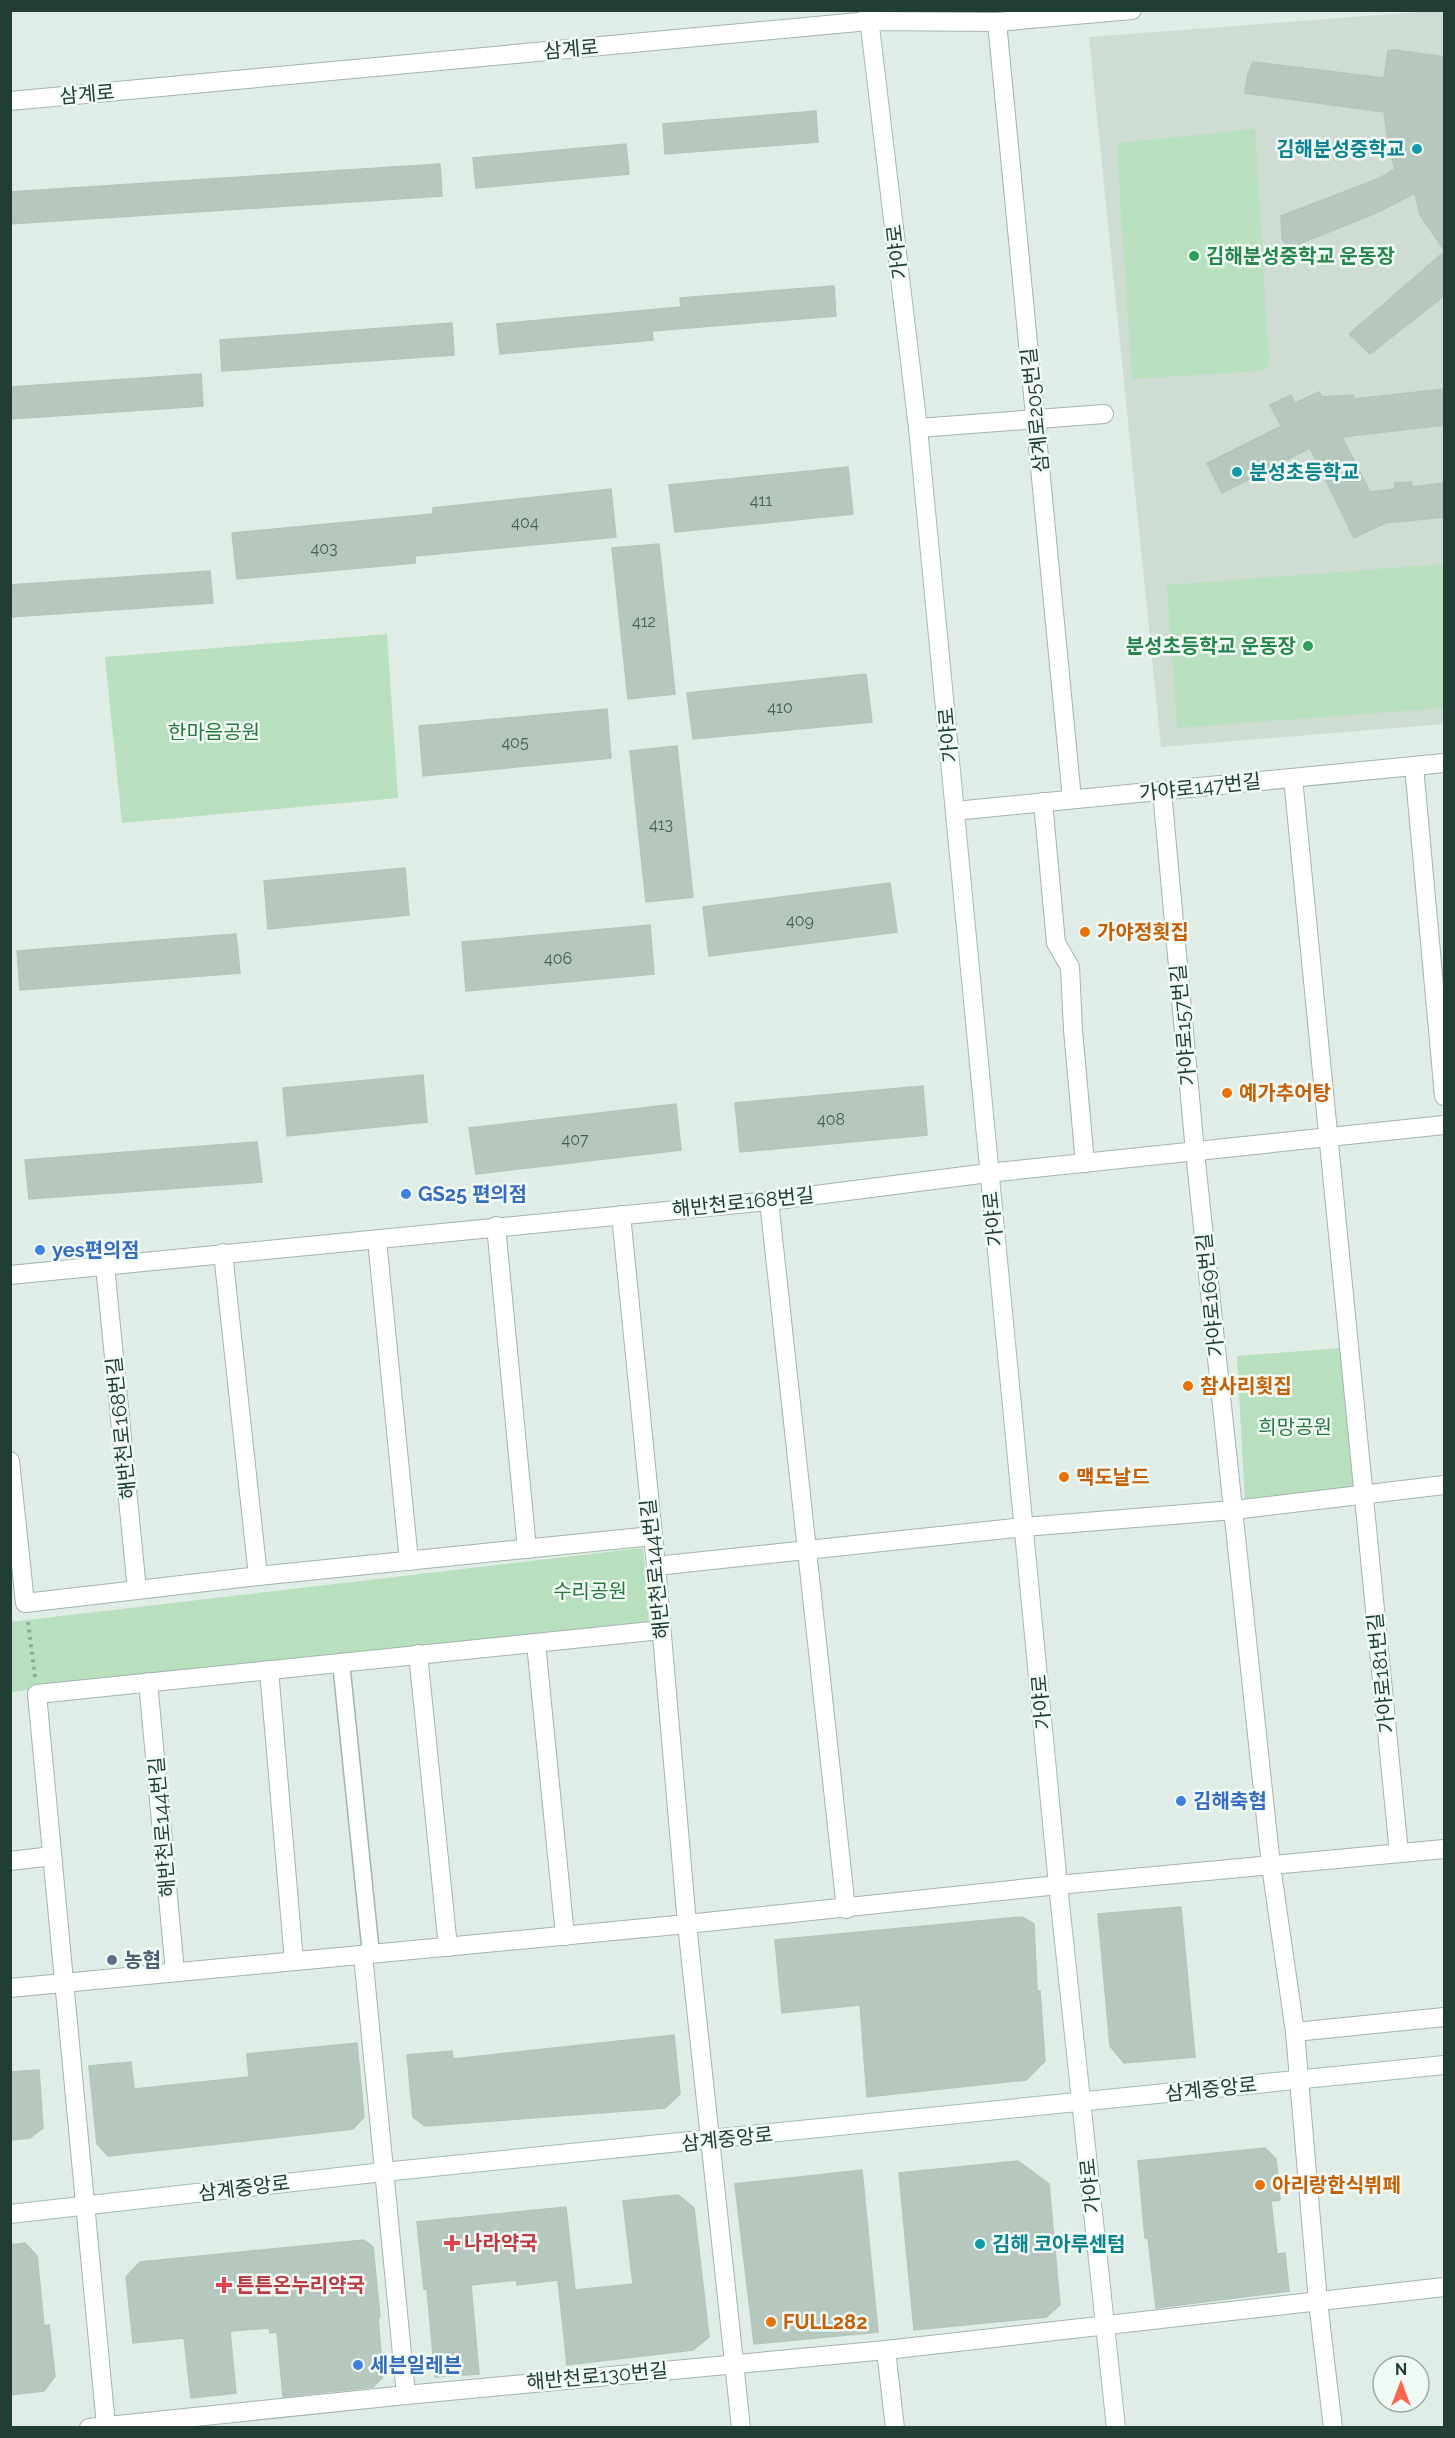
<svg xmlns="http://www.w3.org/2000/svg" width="1455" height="2438" viewBox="0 0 1455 2438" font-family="Raleway,'Noto Sans KR',sans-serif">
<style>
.built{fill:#cfdcd4}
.green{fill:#b8dfbe}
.building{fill:#b6c7be;stroke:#b2c6bc;stroke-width:1.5}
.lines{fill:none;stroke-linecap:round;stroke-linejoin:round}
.pedestrian-casing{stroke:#a3b4ad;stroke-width:19}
.minor-casing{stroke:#a3b4ad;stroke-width:20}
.tertiary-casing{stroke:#a3b4ad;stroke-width:20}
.secondary-casing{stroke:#a1bcaf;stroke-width:20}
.path{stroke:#7fb29c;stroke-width:4;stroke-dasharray:3 4.5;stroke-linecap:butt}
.pedestrian{stroke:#fff;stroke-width:16}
.minor{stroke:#fff;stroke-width:18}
.tertiary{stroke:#fff;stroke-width:18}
.secondary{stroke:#fff;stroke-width:18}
.culture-dot{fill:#0f9aa8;stroke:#f1f9f4;stroke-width:2}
.leisure-dot{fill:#2e9e5b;stroke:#f1f9f4;stroke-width:2}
.food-dot{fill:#e8710a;stroke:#f1f9f4;stroke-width:2}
.shop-dot{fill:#3f7fe0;stroke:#f1f9f4;stroke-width:2}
.service-dot{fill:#5c6f8a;stroke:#f1f9f4;stroke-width:2}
.health-dot{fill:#e0444e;stroke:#f1f9f4;stroke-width:2}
.labels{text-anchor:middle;stroke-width:5;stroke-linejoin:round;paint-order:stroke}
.number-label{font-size:16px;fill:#466056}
.street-label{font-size:20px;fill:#203e33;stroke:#f1f9f4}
.culture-label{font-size:20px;font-weight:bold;fill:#0d838f;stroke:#f1f9f4;text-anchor:start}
.leisure-label{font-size:20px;font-weight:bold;fill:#27864d;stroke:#f1f9f4;text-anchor:start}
.park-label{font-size:20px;fill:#27783d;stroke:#f1f9f4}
.food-label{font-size:20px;font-weight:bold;fill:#c56008;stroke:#f1f9f4;text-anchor:start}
.shop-label{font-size:20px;font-weight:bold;fill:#366cbe;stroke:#f1f9f4;text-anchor:start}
.service-label{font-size:20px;font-weight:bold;fill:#4e5e75;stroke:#f1f9f4;text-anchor:start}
.health-label{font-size:20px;font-weight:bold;fill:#be3a42;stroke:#f1f9f4;text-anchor:start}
</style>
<rect width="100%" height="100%" fill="#e0ece6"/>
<!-- built -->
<polygon class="built" points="1432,11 1444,11 1444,724 1161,747 1089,37"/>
<!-- green -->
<g class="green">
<polygon points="1255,129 1269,363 1267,368 1260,371 1132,379 1117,150 1119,143"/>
<polygon points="1444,564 1444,708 1177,728 1167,585"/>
<polygon points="387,634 398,798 122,823 105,657"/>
<polygon points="1342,1348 1356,1490 1245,1503 1237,1356"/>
<polygon points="643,1548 649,1622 11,1692 10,1622"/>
</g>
<!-- building -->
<g class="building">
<polygon points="1395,50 1444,57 1444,250 1420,215 1415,193 1376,213 1289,248 1282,239 1281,216 1380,178 1395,169 1388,144 1384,112 1245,93 1248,74 1253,62 1384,78 1388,51"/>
<polygon points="816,111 818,142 665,154 663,124"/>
<polygon points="626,144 629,174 476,188 473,158"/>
<polygon points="440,164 442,196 10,224 10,192"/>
<polygon points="1444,252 1444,296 1370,354 1349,334"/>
<polygon points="834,286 836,316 652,331 653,340 500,354 497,324 681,307 680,298"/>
<polygon points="452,323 454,355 222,371 220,340"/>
<polygon points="201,374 203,406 10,419 10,387"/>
<polygon points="1444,389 1444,425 1342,437 1370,492 1395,489 1395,483 1412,482 1412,487 1444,483 1444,517 1385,523 1354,538 1310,448 1222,493 1207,463 1281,426 1270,405 1291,395 1295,403 1319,392 1322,397 1353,395 1354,399"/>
<polygon points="848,467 853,514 675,532 669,485"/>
<polygon points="611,489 616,537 415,556 415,563 237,579 232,533 433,514 433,508"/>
<polygon points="659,544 675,694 628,699 612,548"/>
<polygon points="210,571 213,603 10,617 10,585"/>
<polygon points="866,674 872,722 693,739 687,693"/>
<polygon points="607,709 611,758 423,776 419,726"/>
<polygon points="677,746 693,897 646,902 630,751"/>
<polygon points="405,868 409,915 268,929 264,881"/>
<polygon points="890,883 897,932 709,956 703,907"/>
<polygon points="650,925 654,974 466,991 462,942"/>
<polygon points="236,934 240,973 20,990 17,951"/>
<polygon points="423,1075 427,1122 287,1136 283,1088"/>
<polygon points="923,1086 927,1135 740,1152 735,1103"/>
<polygon points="676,1104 681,1150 476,1174 469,1128"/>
<polygon points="257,1142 262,1182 29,1199 25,1160"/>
<polygon points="1181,1907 1195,2057 1124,2063 1110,2046 1098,1914"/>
<polygon points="1022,1917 1034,1924 1037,1991 1040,1991 1045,2061 1026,2080 867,2097 860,2005 782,2013 775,1940"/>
<polygon points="674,2035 680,2094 665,2108 425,2126 413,2117 407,2055 452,2051 453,2059"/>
<polygon points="357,2043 364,2117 353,2129 108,2156 97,2144 89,2066 131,2062 134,2089 249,2077 247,2054"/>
<polygon points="39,2070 43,2128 30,2138 10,2140 10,2072"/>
<polygon points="1265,2148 1276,2159 1280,2200 1271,2201 1277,2254 1285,2253 1289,2291 1156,2308 1148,2238 1145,2238 1138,2161"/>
<polygon points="1018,2161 1049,2184 1060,2305 1046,2317 914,2330 899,2173"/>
<polygon points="862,2170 878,2332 754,2344 735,2184"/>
<polygon points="678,2195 694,2208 709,2337 693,2350 567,2365 558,2280 517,2285 517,2280 471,2285 479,2374 435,2377 427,2289 424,2289 417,2222 566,2207 575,2290 633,2284 623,2201"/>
<polygon points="364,2240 373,2247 380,2317 378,2318 383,2377 373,2387 283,2397 277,2332 270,2333 269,2328 230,2331 236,2393 191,2398 184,2338 133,2343 126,2277 140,2262"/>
<polygon points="25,2243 37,2256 44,2326 49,2325 55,2376 44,2391 10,2395 10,2245"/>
</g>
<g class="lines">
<!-- pedestrian casing -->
<g class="pedestrian-casing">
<polyline id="pedestrian" points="341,1662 371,1954"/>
</g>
<!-- minor casing -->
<g class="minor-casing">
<g id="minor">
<polyline points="997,22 1072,799"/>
<polyline points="918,428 1104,414"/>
<polyline points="1414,766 1444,1096"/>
<polyline points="1293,778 1399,1853"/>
<polyline points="1162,791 1195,1152 1271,1866 1295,2032 1318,2302 1333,2428"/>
<polyline points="1043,802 1056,943 1070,967 1073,1030 1085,1163"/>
<polyline points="955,811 1444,763"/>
<polyline points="769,1201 846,1909"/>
<polyline points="621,1215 656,1566 687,1924 741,2428"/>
<polyline points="496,1226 527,1549"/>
<polyline points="377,1240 409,1561"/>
<polyline points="223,1253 258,1576"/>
<polyline points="105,1266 137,1590"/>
<polyline points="10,1275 769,1201 988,1173 1444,1125"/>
<polyline points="10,1461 25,1603 258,1576 652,1536"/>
<polyline points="656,1566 1024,1527 1234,1510 1444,1485"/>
<polyline points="536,1643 565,1936"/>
<polyline points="418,1654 448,1947"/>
<polyline points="269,1670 294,1961"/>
<polyline points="148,1682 175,1972"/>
<polyline points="10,1861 52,1856"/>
<polyline points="363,1955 406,2395"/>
<polyline points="10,1988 687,1924 1058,1885 1444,1849"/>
<polyline points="1295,2032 1444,2017"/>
<polyline points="886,2350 895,2428"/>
<polyline points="106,2426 37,1694 661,1630"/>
<polyline points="89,2428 406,2395 886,2350 1444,2287"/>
</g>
</g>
<!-- tertiary casing -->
<g class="tertiary-casing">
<polyline id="tertiary" points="10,101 869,21 997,22 1132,10"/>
</g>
<!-- secondary casing -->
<g class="secondary-casing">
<g id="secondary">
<polyline points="868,10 918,428 1058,1885 1116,2428"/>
<polyline points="10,2214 383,2172 1444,2065"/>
</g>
</g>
<!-- path -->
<polyline class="path" points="28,1622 35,1677"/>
<!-- pedestrian -->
<use href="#pedestrian" class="pedestrian"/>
<!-- minor -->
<use href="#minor" class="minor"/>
<!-- tertiary -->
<use href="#tertiary" class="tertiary"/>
<!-- secondary -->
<use href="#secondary" class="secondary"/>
</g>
<!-- markers -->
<g class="culture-dot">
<circle cx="1417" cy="149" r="6"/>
<circle cx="1237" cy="472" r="6"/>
<circle cx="980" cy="2244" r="6"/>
</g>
<g class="leisure-dot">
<circle cx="1194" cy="256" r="6"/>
<circle cx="1308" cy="646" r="6"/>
</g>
<g class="food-dot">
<circle cx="1085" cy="932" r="6"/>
<circle cx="1227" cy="1093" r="6"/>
<circle cx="1188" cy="1386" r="6"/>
<circle cx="1064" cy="1477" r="6"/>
<circle cx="1260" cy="2185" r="6"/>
<circle cx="771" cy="2322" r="6"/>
</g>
<g class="shop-dot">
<circle cx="406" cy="1194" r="6"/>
<circle cx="40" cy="1250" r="6"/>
<circle cx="1181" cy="1801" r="6"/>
<circle cx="358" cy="2365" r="6"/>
</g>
<circle class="service-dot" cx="112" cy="1960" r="6"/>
<g class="health-dot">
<path d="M449 2234h6v6h6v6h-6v6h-6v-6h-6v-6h6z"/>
<path d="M221 2276h6v6h6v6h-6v6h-6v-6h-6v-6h6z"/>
</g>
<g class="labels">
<!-- number labels -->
<g class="number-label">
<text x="761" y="506">411</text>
<text x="525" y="528">404</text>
<text x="324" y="554">403</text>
<text x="644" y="627">412</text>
<text x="780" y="713">410</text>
<text x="515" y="748">405</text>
<text x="661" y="830">413</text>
<text x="800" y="926">409</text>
<text x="558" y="964">406</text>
<text x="831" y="1125">408</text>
<text x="575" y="1145">407</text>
</g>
<!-- street labels -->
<g class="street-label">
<text transform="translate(571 49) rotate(-5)" y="7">삼계로</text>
<text transform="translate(87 94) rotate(-5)" y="7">삼계로</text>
<text transform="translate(897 252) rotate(-97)" y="7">가야로</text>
<text transform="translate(1035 410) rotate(-96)" y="7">삼계로205번길</text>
<text transform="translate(948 735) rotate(-95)" y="7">가야로</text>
<text transform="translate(1200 787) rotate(-6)" y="7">가야로147번길</text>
<text transform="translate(1183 1025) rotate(-95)" y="7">가야로157번길</text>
<text transform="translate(743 1202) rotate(-6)" y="7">해반천로168번길</text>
<text transform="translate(993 1219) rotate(-96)" y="7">가야로</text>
<text transform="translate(1210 1295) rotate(-96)" y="7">가야로169번길</text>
<text transform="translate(121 1428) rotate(-96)" y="7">해반천로168번길</text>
<text transform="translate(655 1569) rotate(-96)" y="7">해반천로144번길</text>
<text transform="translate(1381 1673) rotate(-96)" y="7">가야로181번길</text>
<text transform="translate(1041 1702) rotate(-95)" y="7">가야로</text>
<text transform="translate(162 1827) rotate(-95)" y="7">해반천로144번길</text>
<text transform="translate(1211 2089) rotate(-6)" y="7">삼계중앙로</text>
<text transform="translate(727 2139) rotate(-6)" y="7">삼계중앙로</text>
<text transform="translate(1090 2186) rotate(-96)" y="7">가야로</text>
<text transform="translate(244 2188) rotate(-7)" y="7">삼계중앙로</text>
<text transform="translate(597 2376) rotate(-5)" y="7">해반천로130번길</text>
</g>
<!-- culture labels -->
<g class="culture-label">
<text x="1405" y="156" text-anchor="end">김해분성중학교</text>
<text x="1249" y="479">분성초등학교</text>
<text x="992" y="2251">김해 코아루센텀</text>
</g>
<!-- leisure labels -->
<g class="leisure-label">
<text x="1206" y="263">김해분성중학교 운동장</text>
<text x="1296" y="653" text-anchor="end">분성초등학교 운동장</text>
</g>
<!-- park labels -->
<g class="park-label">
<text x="214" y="739">한마음공원</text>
<text x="1295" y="1434">희망공원</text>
<text x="590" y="1598">수리공원</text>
</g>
<!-- food labels -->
<g class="food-label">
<text x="1097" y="939">가야정횟집</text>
<text x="1239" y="1100">예가추어탕</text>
<text x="1200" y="1393">참사리횟집</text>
<text x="1076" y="1484">맥도날드</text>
<text x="1272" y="2192">아리랑한식뷔페</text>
<text x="783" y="2329">FULL282</text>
</g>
<!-- shop labels -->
<g class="shop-label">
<text x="418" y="1201">GS25 편의점</text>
<text x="52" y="1257">yes편의점</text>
<text x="1193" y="1808">김해축협</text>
<text x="370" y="2372">세븐일레븐</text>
</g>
<!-- service labels -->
<g class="service-label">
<text x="124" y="1967">농협</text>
</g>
<!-- health labels -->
<g class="health-label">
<text x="464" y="2250">나라약국</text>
<text x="236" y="2292">튼튼온누리약국</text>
</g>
</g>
<!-- border -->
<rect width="1455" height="2438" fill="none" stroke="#203e33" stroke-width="24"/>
<!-- north arrow -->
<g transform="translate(1401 2384)"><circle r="28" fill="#f1f9f4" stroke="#9daea7" stroke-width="1.5"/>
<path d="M0-4.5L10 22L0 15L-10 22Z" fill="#fb664f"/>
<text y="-9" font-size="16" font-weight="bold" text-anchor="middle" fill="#203e33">N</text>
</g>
</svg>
